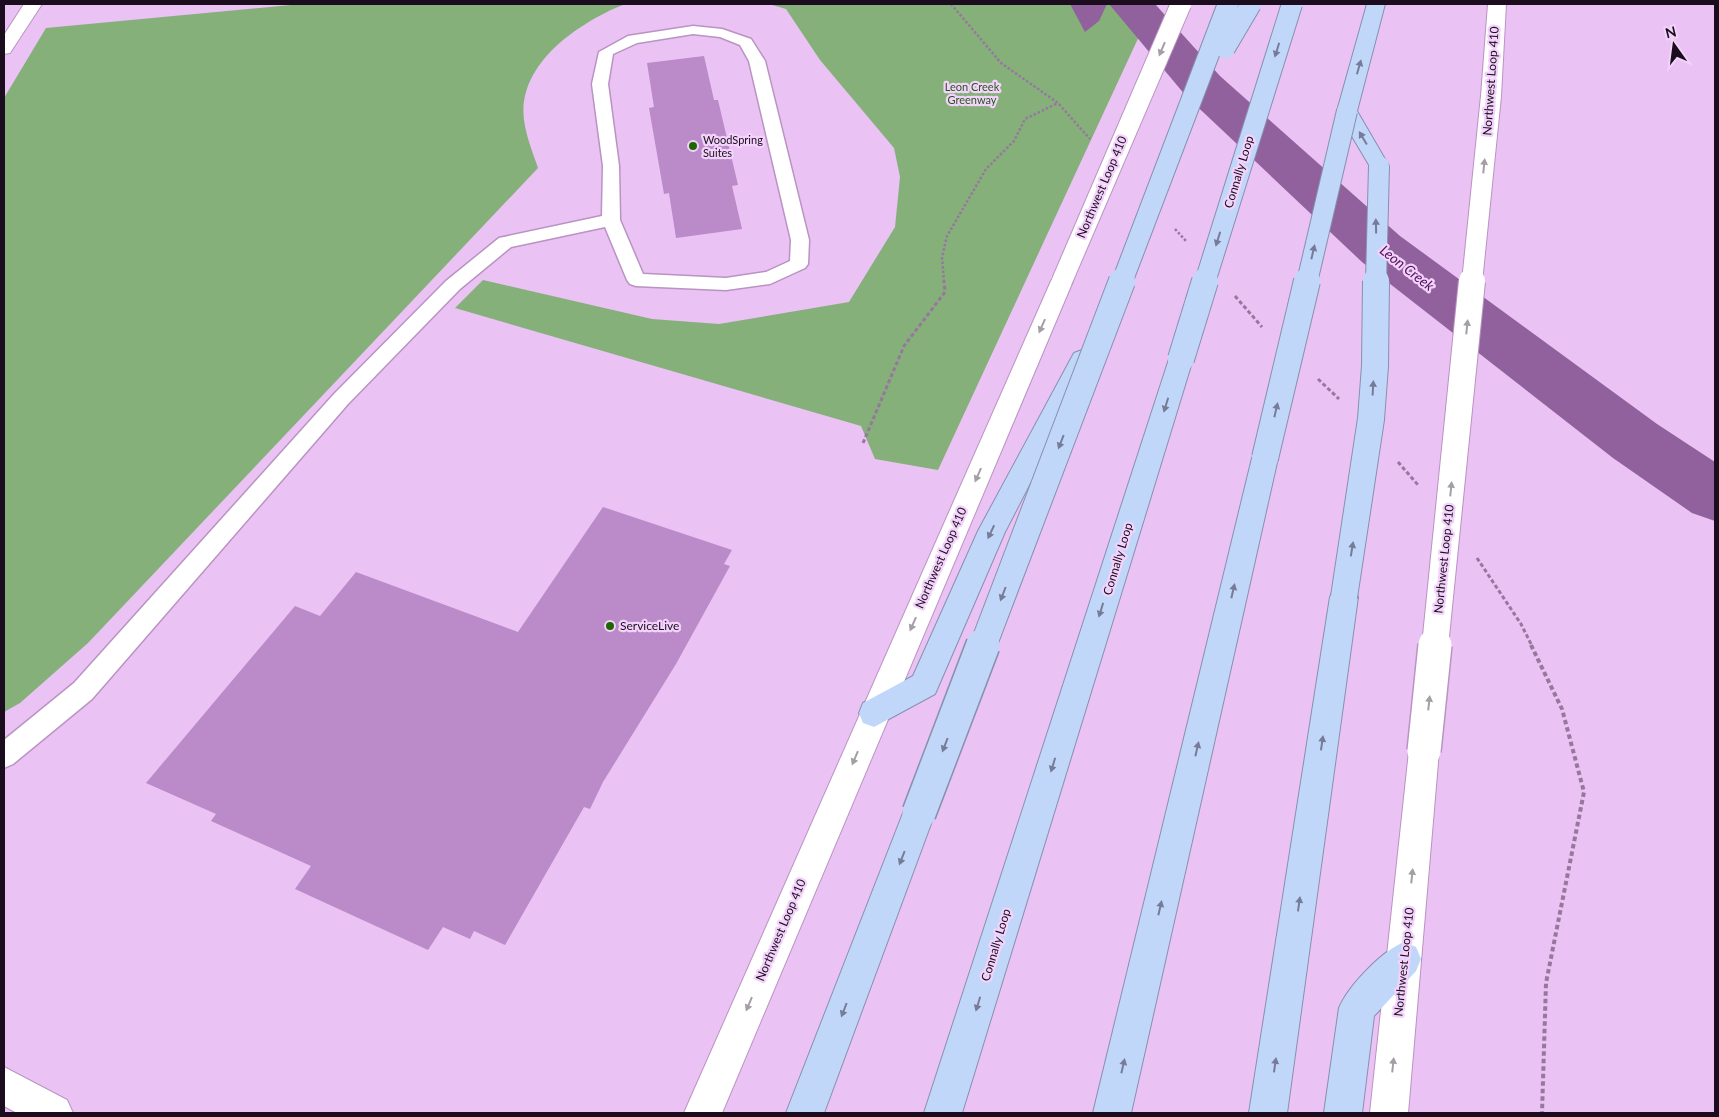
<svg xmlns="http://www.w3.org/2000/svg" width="1719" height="1117" viewBox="0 0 1719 1117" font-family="Lato,sans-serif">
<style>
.green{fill:#85b07a}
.water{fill:#91619d}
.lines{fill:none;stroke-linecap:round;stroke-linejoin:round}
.river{fill:#91619d;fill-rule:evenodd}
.building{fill:#bb8ac8}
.service-casing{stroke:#b993c2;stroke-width:3}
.minor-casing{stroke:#b993c2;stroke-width:2}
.secondary-casing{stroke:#b993c2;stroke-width:2}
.motorway-casing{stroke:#8790ad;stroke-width:2}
.path-far2{stroke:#96789d;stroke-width:2.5;stroke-dasharray:2.5 2;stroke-linecap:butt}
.path-far1{stroke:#96789d;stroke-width:3;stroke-dasharray:4 2.5;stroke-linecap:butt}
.path{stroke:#96789d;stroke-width:4;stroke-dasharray:4.5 3;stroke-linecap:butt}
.service{fill:#fff;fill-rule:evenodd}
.minor{fill:#fff;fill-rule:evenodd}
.secondary{fill:#fff;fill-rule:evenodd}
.motorway{fill:#c1d7fa;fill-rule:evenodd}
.secondary-bridge-far2-casing{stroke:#b993c2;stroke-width:22;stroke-linecap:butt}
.secondary-bridge-far1-casing{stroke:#b993c2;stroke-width:28;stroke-linecap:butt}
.secondary-bridge-casing{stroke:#b993c2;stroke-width:36;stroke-linecap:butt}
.motorway-bridge-far2-casing{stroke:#8790ad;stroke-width:22;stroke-linecap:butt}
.motorway-bridge-far1-casing{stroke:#8790ad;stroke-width:28;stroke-linecap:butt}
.motorway-bridge-casing{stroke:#8790ad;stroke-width:36;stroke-linecap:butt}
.secondary-bridge-far2{stroke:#fff;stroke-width:20}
.secondary-bridge-far1{stroke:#fff;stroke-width:26}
.secondary-bridge{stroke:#fff;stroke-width:33}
.motorway-bridge-far2{stroke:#c1d7fa;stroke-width:20}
.motorway-bridge-far1{stroke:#c1d7fa;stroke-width:26}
.motorway-bridge{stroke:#c1d7fa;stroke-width:33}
.oneway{fill:#a49ea5}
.oneway2{fill:#767c97}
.poi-dot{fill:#1e6700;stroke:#f3d3fb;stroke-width:2}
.labels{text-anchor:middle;stroke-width:4.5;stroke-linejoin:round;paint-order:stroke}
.far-park-label{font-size:11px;fill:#255618;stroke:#f3d3fb}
.far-poi-label{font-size:11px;fill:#1b0d1e;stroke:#f3d3fb;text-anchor:start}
.street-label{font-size:12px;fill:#1b0d1e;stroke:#f3d3fb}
.poi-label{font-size:12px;fill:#1b0d1e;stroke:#f3d3fb;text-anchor:start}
.water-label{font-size:14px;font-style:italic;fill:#50115d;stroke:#f3d3fb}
</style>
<rect width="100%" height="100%" fill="#eac2f4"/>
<!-- green -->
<g class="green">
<path d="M301,4H625C580,22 517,63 524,120C526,136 533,153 538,168L88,643L20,703L4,712V98L46,28Z"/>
<polygon points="769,4 1154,4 938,470 875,459 861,426 455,308 483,280 652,319 719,324 849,302 895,227 900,177 894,148 820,60 786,9"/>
</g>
<!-- water -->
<polygon class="water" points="1070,4 1107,4 1099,21 1085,32"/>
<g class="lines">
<!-- river -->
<polygon class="river" points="1109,4 1155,4 1220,76 1400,236 1657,424 1715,462 1715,521 1692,513 1613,458 1362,262 1186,96"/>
</g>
<!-- building -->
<g class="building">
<polygon points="704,56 714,100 718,100 738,185 732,186 742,229 676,238 669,193 664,194 649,108 654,107 647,63"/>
<polygon points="603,507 732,550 724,564 730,566 676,664 603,782 590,809 584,807 505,945 474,931 470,939 443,927 428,950 295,889 311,866 211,821 216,814 146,783 295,606 320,616 356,572 518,632"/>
</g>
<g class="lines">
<!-- service casing -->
<g class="service-casing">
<path id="service" d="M693,26L722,29L751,39L765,61L809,240L808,264L805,268L770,284L726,290L636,286L630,284L627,280L605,227L511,247L460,289L348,404L92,699L13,764L4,768V740L74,683L334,394L446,281L499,238L602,216L603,166L592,84L599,52L628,36ZM693,34L720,37L740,45L749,61L791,240L790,261L766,272L726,278L643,274L620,220L619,166L608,84L613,54L637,43Z"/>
</g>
<!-- minor casing -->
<g class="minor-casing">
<g id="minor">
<polygon points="24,4 42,4 10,53 4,54 4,35"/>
<polygon points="4,1067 67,1100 73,1113 17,1113 4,1106"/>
</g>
</g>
<!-- secondary casing -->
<g class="secondary-casing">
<g id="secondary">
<polygon points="1488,4 1506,4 1501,96 1498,100 1484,100 1481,96"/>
<polygon points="1062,273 1070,276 1073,281 722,1113 684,1113 1051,281 1054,276"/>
<polygon points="1424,737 1435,741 1439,751 1408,1113 1370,1113 1409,751 1413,741"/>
</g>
</g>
<!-- motorway casing -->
<g class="motorway-casing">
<g id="motorway">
<polygon points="1367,4 1385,4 1357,111 1389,166 1386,170 1379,172 1372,170 1337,111"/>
<polygon points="1082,350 1090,353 1094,359 1005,532 935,694 874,727 863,723 859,713 863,703 913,676 978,531 1074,353"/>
<polygon points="1181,350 1189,353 1193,359 962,1113 924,1113 1169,359 1173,353"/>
<polygon points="1265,448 1274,451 1278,458 1131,1113 1093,1113 1252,458 1256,451"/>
<polygon points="1344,585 1354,589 1358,597 1287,1113 1249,1113 1330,597 1334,589"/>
<polygon points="919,797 930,802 935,813 824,1113 786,1113 903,813 908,802"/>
<path d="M1404,942L1416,947L1421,959L1416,971L1374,1016L1362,1113H1324L1339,1008C1348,986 1382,951 1404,942Z"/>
</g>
</g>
<!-- path-far2 -->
<g class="path-far2">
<polyline points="951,4 1001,63 1058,103 1090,139"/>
<polyline points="1175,229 1186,241"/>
<polyline points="944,282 942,257 947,236 986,169 1014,141 1025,119 1058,103"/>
</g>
<!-- path-far1 -->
<g class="path-far1">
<polyline points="1235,296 1262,327"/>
<polyline points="1318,379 1339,399"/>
<polyline points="863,443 904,346 945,292 944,281"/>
<polyline points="1398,462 1418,485"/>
<polyline points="1477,558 1521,624 1532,646"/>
</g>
<!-- path -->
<polyline class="path" points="1531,645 1562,709 1584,792 1546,983 1542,1113"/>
<!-- service -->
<use href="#service" class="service"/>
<!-- minor -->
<use href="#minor" class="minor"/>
<!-- secondary -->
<use href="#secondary" class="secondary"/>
<!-- motorway -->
<use href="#motorway" class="motorway"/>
<!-- secondary-bridge-far2 casing -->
<g class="secondary-bridge-far2-casing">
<g id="secondary-bridge-far2">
<polyline points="1062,281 1181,4"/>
<polyline points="1472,282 1491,96"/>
</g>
</g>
<!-- secondary-bridge-far1 casing -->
<g class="secondary-bridge-far1-casing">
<polyline id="secondary-bridge-far1" points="1435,646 1472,281"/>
</g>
<!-- secondary-bridge casing -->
<g class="secondary-bridge-casing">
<polyline id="secondary-bridge" points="1424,751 1435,645"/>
</g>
<!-- motorway-bridge-far2 casing -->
<g class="motorway-bridge-far2-casing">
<g id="motorway-bridge-far2">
<polyline points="1225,48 1251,4"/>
<polyline points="1122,282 1228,4"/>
<polyline points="1205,282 1292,4"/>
<polyline points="1307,282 1347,111"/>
<polyline points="1376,282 1379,166"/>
</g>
</g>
<!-- motorway-bridge-far1 casing -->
<g class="motorway-bridge-far1-casing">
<g id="motorway-bridge-far1">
<polyline points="1181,359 1205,281"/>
<polyline points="1265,458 1307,281"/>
<polyline points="1344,597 1371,419 1375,366 1376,281"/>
<polyline points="983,646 1122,281"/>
</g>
</g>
<!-- motorway-bridge casing -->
<g class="motorway-bridge-casing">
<polyline id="motorway-bridge" points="919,813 983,645"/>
</g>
<!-- secondary-bridge-far2 -->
<use href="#secondary-bridge-far2" class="secondary-bridge-far2"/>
<!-- secondary-bridge-far1 -->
<use href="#secondary-bridge-far1" class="secondary-bridge-far1"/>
<!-- secondary-bridge -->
<use href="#secondary-bridge" class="secondary-bridge"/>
<!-- motorway-bridge-far2 -->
<use href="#motorway-bridge-far2" class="motorway-bridge-far2"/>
<!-- motorway-bridge-far1 -->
<use href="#motorway-bridge-far1" class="motorway-bridge-far1"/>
<!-- motorway-bridge -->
<use href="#motorway-bridge" class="motorway-bridge"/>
</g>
<!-- one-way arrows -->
<defs><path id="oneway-solid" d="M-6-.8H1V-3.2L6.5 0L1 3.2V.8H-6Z" transform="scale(1.25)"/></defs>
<g class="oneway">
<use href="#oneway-solid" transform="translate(1162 49) rotate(113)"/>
<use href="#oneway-solid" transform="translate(1484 166) rotate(-84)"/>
<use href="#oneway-solid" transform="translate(1042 326) rotate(114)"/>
<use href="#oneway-solid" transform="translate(1467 327) rotate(-84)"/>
<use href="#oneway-solid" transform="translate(978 475) rotate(114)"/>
<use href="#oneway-solid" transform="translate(1451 489) rotate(-84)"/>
<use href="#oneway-solid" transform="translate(913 624) rotate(114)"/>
<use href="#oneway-solid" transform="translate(1429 703) rotate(-84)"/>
<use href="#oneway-solid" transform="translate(855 758) rotate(113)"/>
<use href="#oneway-solid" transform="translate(1412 876) rotate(-84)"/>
<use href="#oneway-solid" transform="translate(749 1004) rotate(113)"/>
<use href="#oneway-solid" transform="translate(1393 1065) rotate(-84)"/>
</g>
<g class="oneway2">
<use href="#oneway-solid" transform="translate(1277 50) rotate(107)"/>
<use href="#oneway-solid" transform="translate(1359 67) rotate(-74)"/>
<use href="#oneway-solid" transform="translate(1363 138) rotate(-121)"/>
<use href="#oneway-solid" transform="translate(1376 226) rotate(-91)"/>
<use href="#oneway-solid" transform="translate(1218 239) rotate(107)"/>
<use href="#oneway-solid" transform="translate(1313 252) rotate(-77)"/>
<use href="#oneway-solid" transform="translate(1373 388) rotate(-87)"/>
<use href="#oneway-solid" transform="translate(1166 405) rotate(107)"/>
<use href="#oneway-solid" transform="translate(1276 410) rotate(-77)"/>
<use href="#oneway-solid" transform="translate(1061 442) rotate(111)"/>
<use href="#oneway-solid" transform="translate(991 532) rotate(115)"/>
<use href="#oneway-solid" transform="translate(1352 549) rotate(-81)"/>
<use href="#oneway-solid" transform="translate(1233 591) rotate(-77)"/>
<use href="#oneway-solid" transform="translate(1003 594) rotate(111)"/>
<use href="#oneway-solid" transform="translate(1101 610) rotate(107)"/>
<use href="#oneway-solid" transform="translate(1322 743) rotate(-82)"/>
<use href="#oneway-solid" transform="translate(945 745) rotate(111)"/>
<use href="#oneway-solid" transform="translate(1197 749) rotate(-77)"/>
<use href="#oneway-solid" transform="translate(1053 765) rotate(107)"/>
<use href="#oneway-solid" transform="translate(902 858) rotate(111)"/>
<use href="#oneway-solid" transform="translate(1299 904) rotate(-82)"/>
<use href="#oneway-solid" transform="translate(1160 908) rotate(-77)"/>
<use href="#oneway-solid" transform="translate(978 1004) rotate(107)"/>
<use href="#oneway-solid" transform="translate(844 1010) rotate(111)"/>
<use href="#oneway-solid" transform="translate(1275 1065) rotate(-82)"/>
<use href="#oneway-solid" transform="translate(1123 1066) rotate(-77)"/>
</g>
<!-- markers -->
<g class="poi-dot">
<circle cx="693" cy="146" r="5"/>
<circle cx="610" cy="626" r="5"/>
</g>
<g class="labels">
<!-- far-park labels -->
<g class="far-park-label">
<text x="972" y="91">Leon Creek<tspan x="972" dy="13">Greenway</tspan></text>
</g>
<!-- far-poi labels -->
<g class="far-poi-label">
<text x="703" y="144">WoodSpring<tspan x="703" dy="13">Suites</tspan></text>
</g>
<!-- street labels -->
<g class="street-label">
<text transform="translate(1491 81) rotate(-86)" y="4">Northwest Loop 410</text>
<text transform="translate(1239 172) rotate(-73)" y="4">Connally Loop</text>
<text transform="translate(1102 187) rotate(-67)" y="4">Northwest Loop 410</text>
<text transform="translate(941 558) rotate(-66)" y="4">Northwest Loop 410</text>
<text transform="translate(1118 559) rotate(-73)" y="4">Connally Loop</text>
<text transform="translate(1444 559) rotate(-84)" y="4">Northwest Loop 410</text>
<text transform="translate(781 930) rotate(-67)" y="4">Northwest Loop 410</text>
<text transform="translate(996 945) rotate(-73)" y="4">Connally Loop</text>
<text transform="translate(1404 962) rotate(-84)" y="4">Northwest Loop 410</text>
</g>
<!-- poi labels -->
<g class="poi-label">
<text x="620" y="630">ServiceLive</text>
</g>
<!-- water labels -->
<g class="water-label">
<text transform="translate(1407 268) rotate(38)" y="5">Leon Creek</text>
</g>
</g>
<!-- border -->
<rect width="1719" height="1117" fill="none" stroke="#1b0d1e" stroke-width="10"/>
<!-- north arrow -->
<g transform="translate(1674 45) rotate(346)" stroke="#f3d3fb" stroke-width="4" paint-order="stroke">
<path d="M0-4L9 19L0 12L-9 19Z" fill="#1b0d1e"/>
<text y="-8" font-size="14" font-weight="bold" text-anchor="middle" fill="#1b0d1e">N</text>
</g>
</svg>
